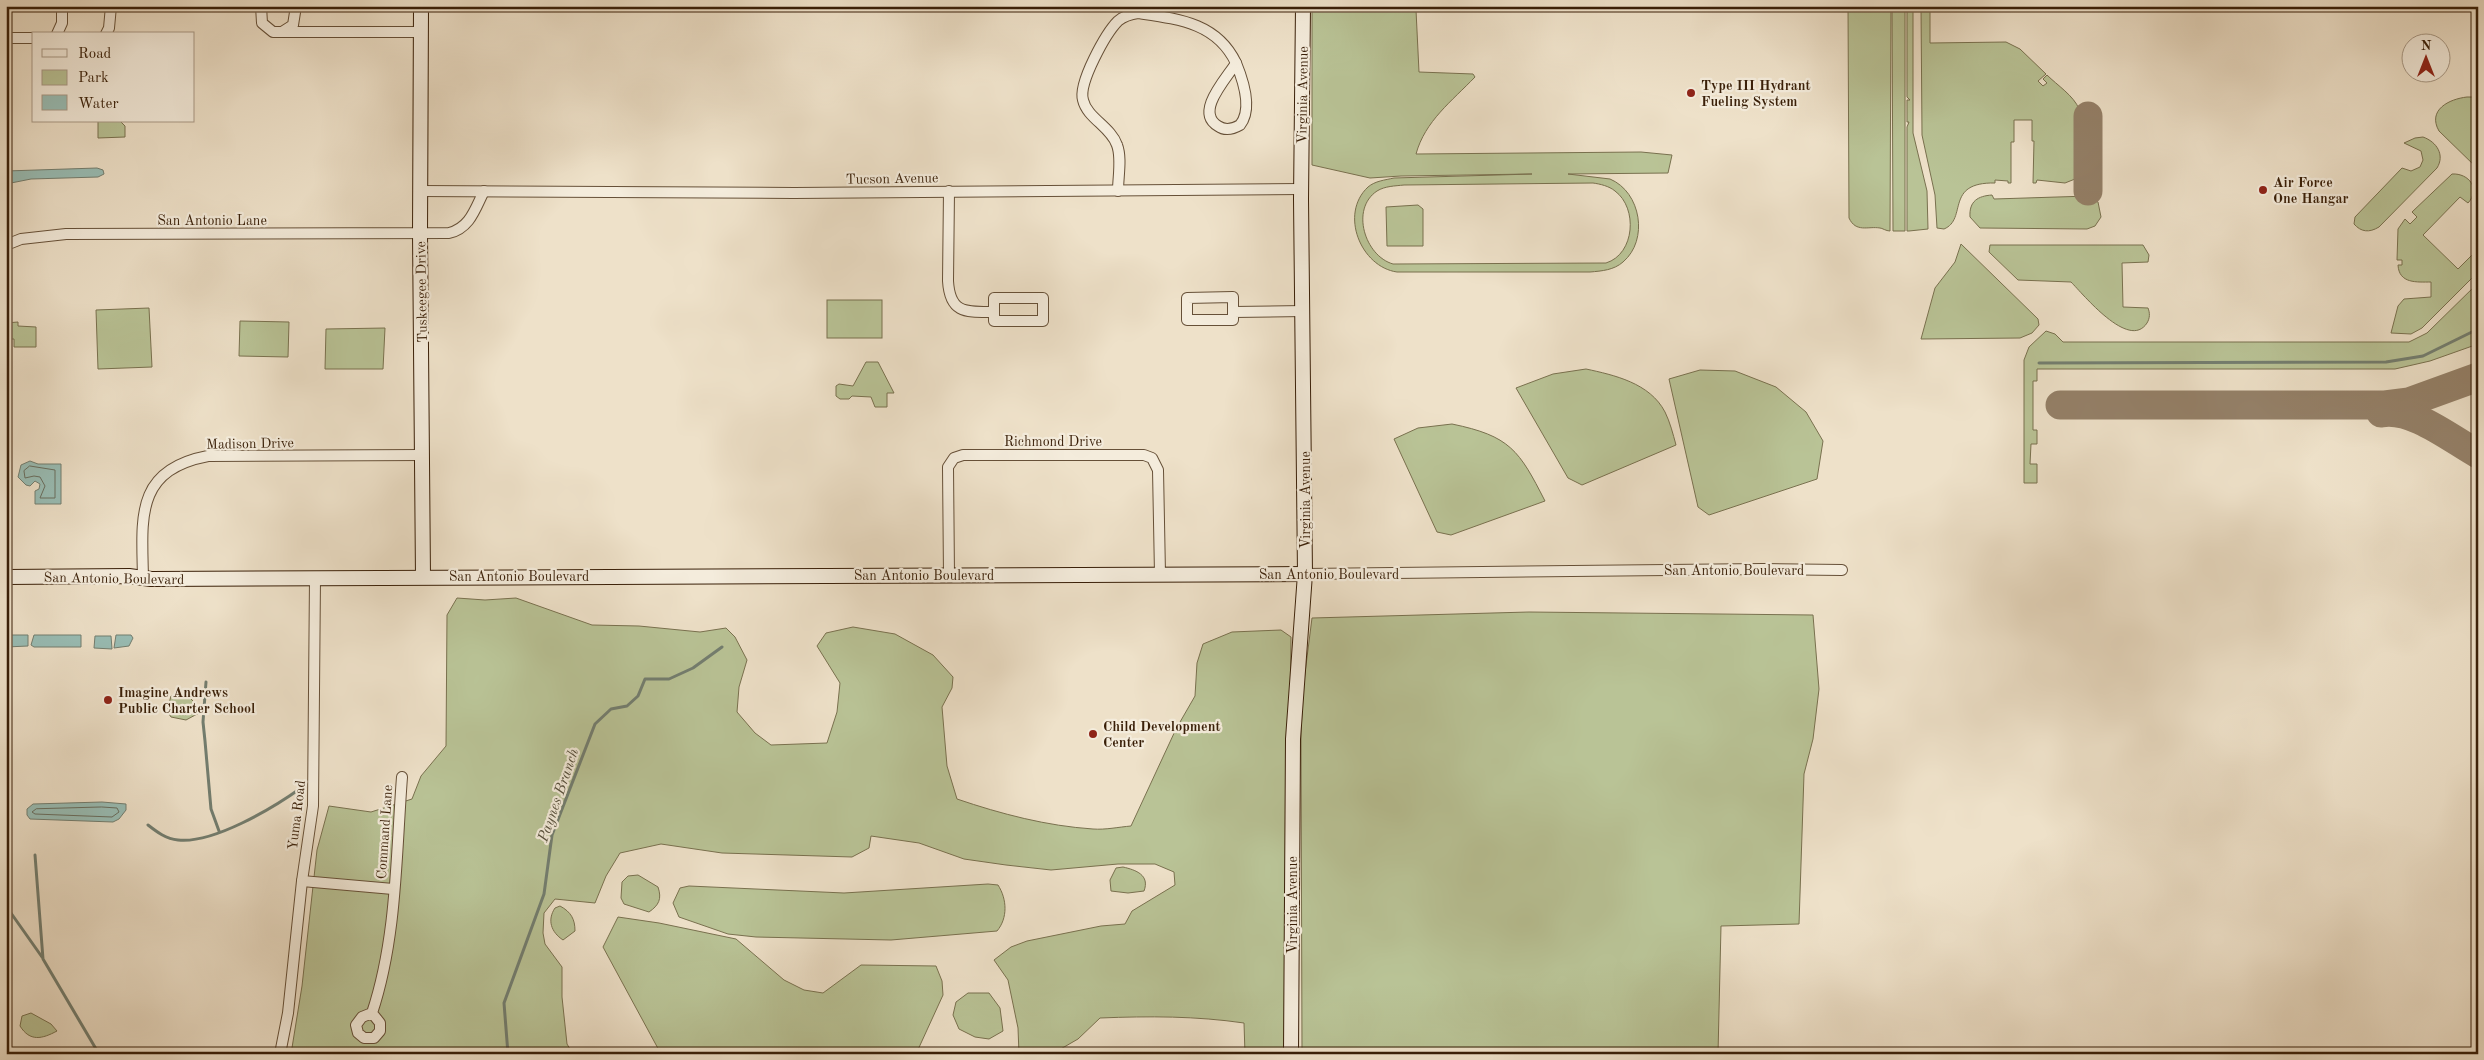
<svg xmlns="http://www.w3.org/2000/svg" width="2484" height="1060" viewBox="0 0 2484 1060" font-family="'Old Standard TT',serif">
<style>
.green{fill:#b9c396;stroke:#79714f;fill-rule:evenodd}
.water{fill:#99beb6;stroke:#737e70}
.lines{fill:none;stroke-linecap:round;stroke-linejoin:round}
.shore{stroke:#696e5f;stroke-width:1}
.stream{stroke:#737e70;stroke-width:3}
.taxiway{stroke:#948068;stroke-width:29}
.street-casing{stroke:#665038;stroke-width:12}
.secondary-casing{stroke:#391f08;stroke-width:16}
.street{stroke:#f4ecdc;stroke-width:10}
.secondary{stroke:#f4ecdc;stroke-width:14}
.poi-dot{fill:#8f2418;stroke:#f4ecdc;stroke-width:2}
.labels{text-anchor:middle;stroke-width:4.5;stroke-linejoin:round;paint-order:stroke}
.poi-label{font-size:14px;font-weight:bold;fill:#391f08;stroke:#f4ecdc;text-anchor:start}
.street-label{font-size:14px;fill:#391f08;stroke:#f4ecdc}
.water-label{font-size:15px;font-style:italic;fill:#564f3c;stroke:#f4ecdc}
</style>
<rect width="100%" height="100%" fill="#eee1c9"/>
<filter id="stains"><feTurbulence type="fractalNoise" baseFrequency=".004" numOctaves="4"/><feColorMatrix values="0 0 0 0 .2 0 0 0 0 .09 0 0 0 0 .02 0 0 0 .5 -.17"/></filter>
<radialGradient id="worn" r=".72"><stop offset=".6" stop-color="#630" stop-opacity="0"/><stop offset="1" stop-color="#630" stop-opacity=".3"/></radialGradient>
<!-- green -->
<g class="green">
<path d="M1312,6H1408L1416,10L1419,72L1473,74L1475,77C1452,101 1425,121 1416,154L1641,152L1672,155L1668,173L1568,174L1610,179C1641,192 1649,240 1623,262C1614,270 1602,271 1590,272H1397C1361,267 1339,214 1368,187C1375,181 1385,180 1394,178L1532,174L1401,176L1370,178L1312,165ZM1593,183C1600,184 1609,186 1615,191C1638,208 1635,254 1606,263L1393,264C1365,256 1350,209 1377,191C1385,186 1395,186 1404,185Z"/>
<path d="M1848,6H1891L1890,231C1886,231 1882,228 1880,228C1868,226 1856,233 1849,218Z"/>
<polygon points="1892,6 1905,6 1905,231 1893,231"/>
<polygon points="1907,6 1913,6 1913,133 1927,191 1928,229 1909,231 1907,231 1907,127 1909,122 1907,122 1907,100 1910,100 1907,97"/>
<path d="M1921,6H1930V43L2006,42L2020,49L2046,74L2038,81L2043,86L2047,83L2043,79L2047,75C2057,85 2074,96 2079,109C2084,123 2081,171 2075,179L2065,183L2037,180L2036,183H2033L2034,141H2032V120H2014V142H2011V183H2008V181L1995,180V183C1944,182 1968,219 1944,229L1937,228L1935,195L1922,135Z"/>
<path d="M2467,97H2478V169L2439,131C2427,110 2449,99 2467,97Z"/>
<polygon points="98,121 120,121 125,126 125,137 98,138"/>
<path d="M2423,137C2437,142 2445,155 2437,168L2379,227C2369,233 2361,232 2354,224L2355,217L2402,168L2411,171L2420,167L2423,160L2421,151L2404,143L2415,138Z"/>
<path d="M2452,174C2469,173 2481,189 2468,203L2460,197L2423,235L2458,269L2478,249V272L2422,328L2411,334L2391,333L2398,306L2404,299L2431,297V282C2417,282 2399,284 2398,265H2402V260H2397L2398,229L2405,219L2410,224L2417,217L2412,212Z"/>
<path d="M1992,195L1994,199L2089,196L2098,202L2101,217L2095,226L2087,229L1980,228L1970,217C1969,201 1978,196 1992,195Z"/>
<polygon points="1418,205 1423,209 1423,246 1387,246 1386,207"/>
<polygon points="1961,244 2038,319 2039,325 2032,333 2020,338 1921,339 1935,288 1955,262"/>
<path d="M1990,245H2143L2149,255L2148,262L2122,263L2123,307L2148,308C2150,313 2150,318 2147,323C2129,351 2083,294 2071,282L2018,280L1989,252Z"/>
<polygon points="2478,283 2478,344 2430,361 2395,369 2037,369 2037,381 2033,381 2033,430 2037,430 2037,444 2031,444 2030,464 2037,464 2037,483 2024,483 2024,360 2029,347 2046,331 2055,334 2063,342 2409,342 2427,333"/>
<rect x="827" y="300" width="55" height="38"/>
<polygon points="149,308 152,367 98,369 96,310"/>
<polygon points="240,321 289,322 288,357 239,356"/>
<polygon points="18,322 18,326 36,327 36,347 14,347 14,339 6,339 6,323"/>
<polygon points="385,328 383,369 325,369 326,329"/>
<polygon points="866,362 878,362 894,393 887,393 887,407 875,407 871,397 852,396 849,399 840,399 836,396 836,386 839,384 853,386"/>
<path d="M1586,369C1614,375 1650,383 1665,412C1670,422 1673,434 1676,445L1582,485L1568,478L1516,388L1553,374Z"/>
<polygon points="1700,370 1735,371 1776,387 1806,412 1823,441 1817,479 1709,515 1698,507 1669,379"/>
<path d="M1452,424C1510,436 1519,450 1545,501L1451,535L1437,532L1394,439L1418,428Z"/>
<path d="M457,598L485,600L516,598L592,625L639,626L700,632L726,628L735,637L747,660L739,687L737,712L755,733L771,745L827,743L837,712L840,683L817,646L826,633L853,627L895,634L933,655L953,677L952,688L942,707L947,766L957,799C1001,814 1047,826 1093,829C1105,830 1119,827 1131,826L1176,729L1195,696L1197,663L1203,644L1232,632L1281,630L1291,637L1286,1054H1245L1244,1023C1196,1016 1149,1016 1100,1018L1078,1039L1052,1054H1019L1018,1028L1008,980L994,960L1011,947L1027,941L1101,926L1125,924L1132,911L1175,885L1174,872L1155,864H1118L1051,870L1006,865L964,859L919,843L871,836L869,848L852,857L722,853L661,844L620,853L606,876L595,903L555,899L544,913L543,933L545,944L562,967V997L567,1044L573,1054H291L302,986L317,850L329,806L371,812L412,799L421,776L446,746L447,615Z"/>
<polygon points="1529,612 1813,615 1819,689 1813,739 1804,774 1799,924 1721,926 1718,1054 1302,1054 1301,733 1303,689 1312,618"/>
<polygon points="171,696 190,698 200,708 199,713 186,720 171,717 167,711"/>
<path d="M1123,867C1136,870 1150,875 1144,891L1128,893L1111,891L1110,880L1116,868Z"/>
<path d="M638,875L658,887C662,899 659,905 649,912L624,904L621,898L622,882L628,876Z"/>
<path d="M988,884L998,885C1007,899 1008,918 997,931L891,940L756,937L728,934L679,917L673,903L680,888L689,886L844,893Z"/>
<path d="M560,906C571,912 575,919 575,931L563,940C551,932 547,920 555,908Z"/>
<polygon points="618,917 659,923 736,939 784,980 804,990 823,993 861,965 936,966 942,981 943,995 916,1054 661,1054 603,947"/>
<polygon points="968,993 989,993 1000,1008 1003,1031 989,1039 975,1037 959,1029 953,1015 956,1002"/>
<path d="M31,1013L51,1024L57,1031C42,1039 30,1042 20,1026L22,1016Z"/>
<polygon points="958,1049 976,1049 983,1054 953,1054"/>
</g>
<!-- water -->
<g class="water">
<polygon points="97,168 103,170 104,174 98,177 31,179 6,184 6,171"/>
<polygon points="30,461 38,464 61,464 61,504 35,504 35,491 39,489 40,484 35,481 30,486 26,485 18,477 21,465"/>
<polygon points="6,635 28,635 28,646 6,647"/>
<polygon points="34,635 81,635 81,647 34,647 31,645"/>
<polygon points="116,635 131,635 133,638 129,646 114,648"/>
<polygon points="95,636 111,636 112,649 94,648"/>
<polygon points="102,802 126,804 126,810 119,819 113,822 30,819 27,815 27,809 33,804"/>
</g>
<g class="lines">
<!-- shore -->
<g class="shore">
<polygon points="30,466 55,470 55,498 40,498 45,486 40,477 34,476 25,478 24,471"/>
<polygon points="102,807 117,808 119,812 112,817 35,814 32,812 36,809"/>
</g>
<!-- stream -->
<g class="stream">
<polyline points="2039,363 2386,362 2423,356 2478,329"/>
<polyline points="206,682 203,722 205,741 211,809 219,831"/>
<path d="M148,825C157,832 166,839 178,840C213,844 273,808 301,788"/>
<polyline points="35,855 43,959 99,1054"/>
<polyline points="6,906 42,957"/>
<polyline points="508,1054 504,1003 544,894 552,835 595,724 611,709 627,706 638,696 645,679 669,679 693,668 722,647"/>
</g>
<!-- taxiway -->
<g class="taxiway">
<polyline points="2088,191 2088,116"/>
<polyline points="2060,405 2385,405 2409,402 2478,377"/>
<path d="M2381,413C2412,407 2451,439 2478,454"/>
</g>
<!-- street casing -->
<g class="street-casing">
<g id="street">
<polyline points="261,6 262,23 273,32 421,32"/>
<polyline points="282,32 293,25 296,6"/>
<polyline points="57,34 62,23 62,6"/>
<polyline points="106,34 109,28 111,6"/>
<polyline points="6,38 34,38"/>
<path d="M1236,63C1243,80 1253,109 1240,125C1233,129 1225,131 1218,126C1194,112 1227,78 1236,63Z"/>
<polyline points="421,191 794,193 1301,189"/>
<path d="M949,191L948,281C950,314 966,312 994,312V298H1043V321H994V312"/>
<path d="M1118,191C1118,177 1122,158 1117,145C1111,127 1087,118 1083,100C1078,83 1106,33 1118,21C1124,16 1130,14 1138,13C1179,19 1217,23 1236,63"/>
<path d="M6,245L21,239L66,234L449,233C470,228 475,209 484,191"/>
<polyline points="1233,312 1233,297 1187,298 1187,320 1233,320 1233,312 1304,311"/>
<polyline points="1305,574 1763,569 1842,570"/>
<polyline points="949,575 948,467 954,458 963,455 1144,455 1152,458 1158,470 1160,574"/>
<path d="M143,579C142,519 134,470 208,456L422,455"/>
<polyline points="302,881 393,889"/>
<path d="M372,1013L380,1023V1031L374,1038H364L358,1033L356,1025L362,1017L372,1013C397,938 396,855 402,777"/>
<polyline points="280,1054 288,1013 302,881 313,806 315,578"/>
</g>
</g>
<!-- secondary casing -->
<g class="secondary-casing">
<g id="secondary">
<polyline points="421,6 420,233 423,577"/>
<polyline points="6,577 129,576 151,579 1305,574"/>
<polyline points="1291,1054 1293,739 1305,574 1301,199 1303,6"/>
</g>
</g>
<!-- street -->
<use href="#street" class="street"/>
<!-- secondary -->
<use href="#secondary" class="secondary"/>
</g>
<!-- markers -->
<g class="poi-dot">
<circle cx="1691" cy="93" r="5"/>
<circle cx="2263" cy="190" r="5"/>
<circle cx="108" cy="700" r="5"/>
<circle cx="1093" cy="734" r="5"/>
</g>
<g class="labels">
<!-- poi labels -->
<g class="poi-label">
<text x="1701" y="90">Type III Hydrant<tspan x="1701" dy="16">Fueling System</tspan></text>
<text x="2273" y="187">Air Force<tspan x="2273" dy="16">One Hangar</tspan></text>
<text x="118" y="697">Imagine Andrews<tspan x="118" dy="16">Public Charter School</tspan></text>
<text x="1103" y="731">Child Development<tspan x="1103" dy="16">Center</tspan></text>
</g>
<!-- street labels -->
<g class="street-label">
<text transform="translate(1302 95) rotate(-89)" y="5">Virginia Avenue</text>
<text transform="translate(892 178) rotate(-1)" y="5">Tucson Avenue</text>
<text x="212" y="225">San Antonio Lane</text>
<text transform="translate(421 292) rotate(-91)" y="5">Tuskeegee Drive</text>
<text x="1053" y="446">Richmond Drive</text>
<text transform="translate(250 443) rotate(-1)" y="5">Madison Drive</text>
<text transform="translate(1305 500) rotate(-90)" y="5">Virginia Avenue</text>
<text x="1734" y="575">San Antonio Boulevard</text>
<text x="1329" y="579">San Antonio Boulevard</text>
<text x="924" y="580">San Antonio Boulevard</text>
<text x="519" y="581">San Antonio Boulevard</text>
<text transform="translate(114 578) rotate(1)" y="5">San Antonio Boulevard</text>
<text transform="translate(296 815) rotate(-83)" y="5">Yuma Road</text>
<text transform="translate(384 832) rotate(-86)" y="5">Command Lane</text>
<text transform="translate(1292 905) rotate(-90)" y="5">Virginia Avenue</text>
</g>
<!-- water labels -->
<g class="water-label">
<text transform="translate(558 795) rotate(-71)" y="5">Paynes Branch</text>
</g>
</g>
<!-- margin -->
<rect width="2484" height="1060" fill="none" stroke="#eee1c9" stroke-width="25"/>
<rect x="8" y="8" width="2469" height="1045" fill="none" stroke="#391f08" stroke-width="2.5"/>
<rect x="12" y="12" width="2459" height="1035" fill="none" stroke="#391f08"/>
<!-- legend -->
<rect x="32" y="32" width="162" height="90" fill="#f4ecdc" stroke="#a99a87"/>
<rect x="42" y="49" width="25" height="8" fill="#f4ecdc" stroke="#a99a87"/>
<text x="78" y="58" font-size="15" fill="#391f08">Road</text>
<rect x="42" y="70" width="25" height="15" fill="#b9c396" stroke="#a99a87"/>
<text x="78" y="82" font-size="15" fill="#391f08">Park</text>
<rect x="42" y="95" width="25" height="15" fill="#99beb6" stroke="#a99a87"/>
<text x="78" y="108" font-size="15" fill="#391f08">Water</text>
<!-- north arrow -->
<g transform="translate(2426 58)"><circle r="24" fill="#f4ecdc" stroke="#a99a87"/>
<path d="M0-4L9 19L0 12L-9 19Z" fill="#8f2418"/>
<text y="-8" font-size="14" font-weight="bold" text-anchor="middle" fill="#391f08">N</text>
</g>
<rect width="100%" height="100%" filter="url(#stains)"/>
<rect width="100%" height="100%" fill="url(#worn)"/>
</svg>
